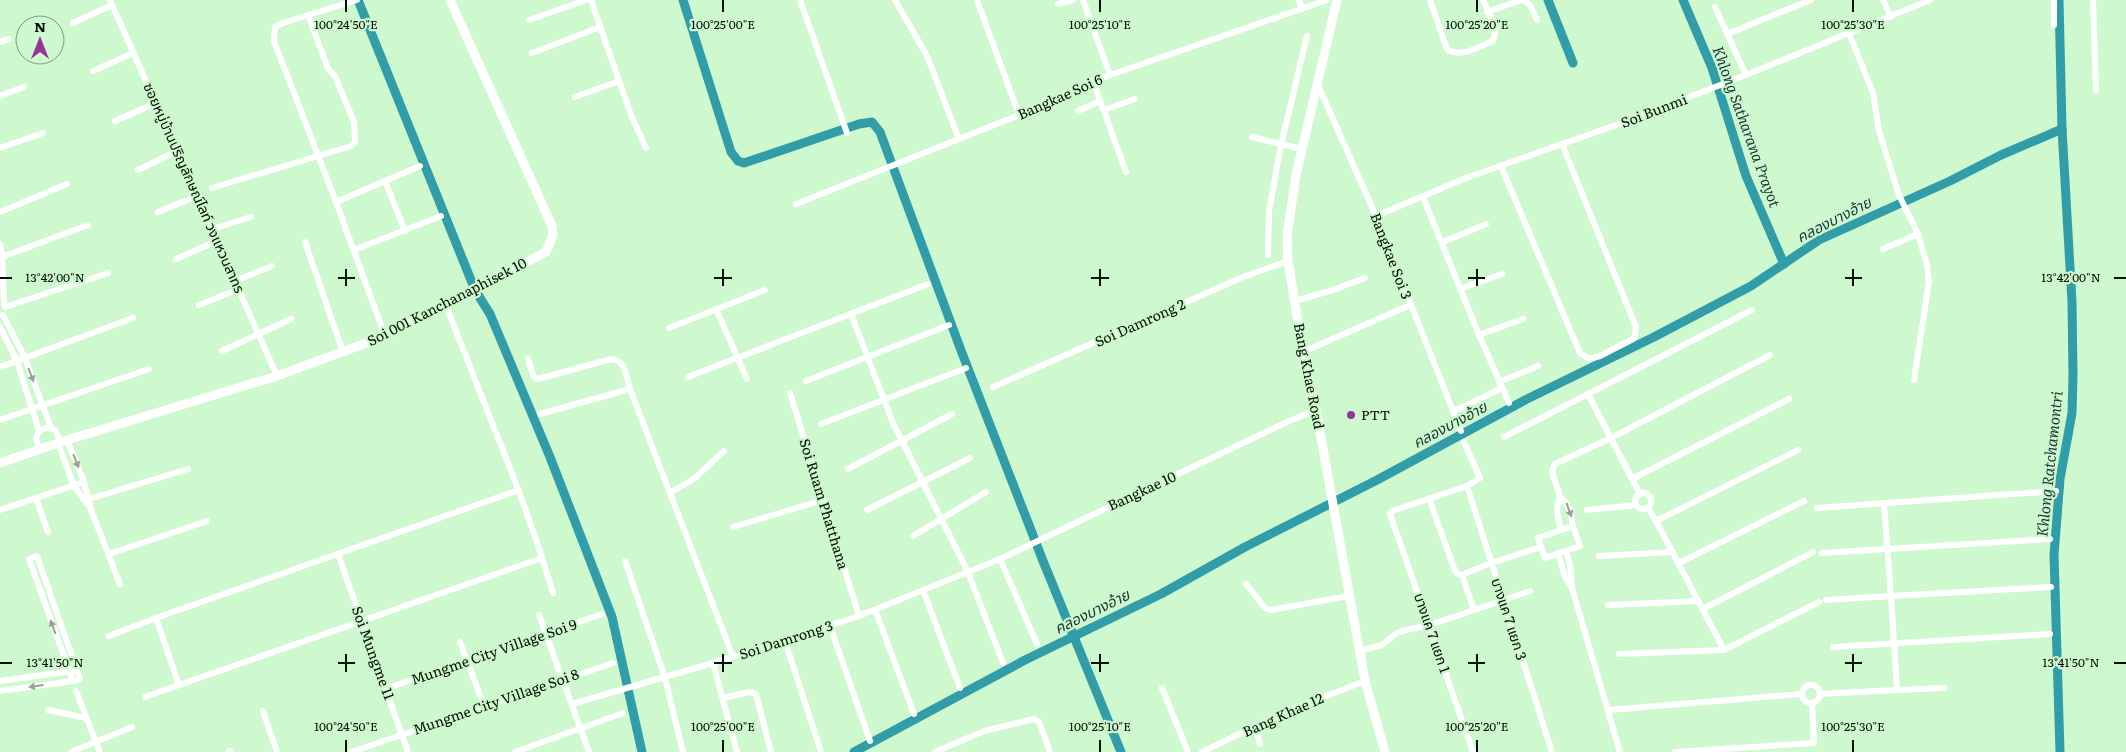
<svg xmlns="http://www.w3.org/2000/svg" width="2126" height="752" viewBox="0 0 2126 752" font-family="Literata,'Noto Sans Thai',serif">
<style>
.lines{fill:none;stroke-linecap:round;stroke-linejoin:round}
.canal{stroke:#309da8;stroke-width:9}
.street{stroke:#fff;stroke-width:6}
.secondary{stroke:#fff;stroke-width:9}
.oneway{fill:#9a9f9a}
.ticks{fill:none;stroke:#030f03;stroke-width:2}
.poi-dot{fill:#94349d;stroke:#cef8cd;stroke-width:2}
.labels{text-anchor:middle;stroke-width:4.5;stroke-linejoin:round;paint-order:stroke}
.street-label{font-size:14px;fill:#030f03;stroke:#cef8cd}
.poi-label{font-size:14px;fill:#030f03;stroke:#cef8cd;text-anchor:start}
.water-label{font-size:15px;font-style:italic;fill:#163639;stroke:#cef8cd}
.ticks-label{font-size:12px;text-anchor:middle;fill:#030f03;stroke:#cef8cd;stroke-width:4.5;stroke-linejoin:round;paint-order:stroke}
</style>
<rect width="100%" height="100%" fill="#cef8cd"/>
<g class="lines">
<!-- canal -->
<g class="canal">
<polyline points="358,0 475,290 490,314 550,457 612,617 642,752"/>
<polyline points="683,0 731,152 738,161 744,163 859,124 872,122 880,132 962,353 1043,561 1121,752"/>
<polyline points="1548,0 1573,63"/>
<polyline points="1683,0 1712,68 1746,176 1784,264"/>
<polyline points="2059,0 2062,129 2072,302 2073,376 2072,413 2060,479 2054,555 2060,752"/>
<polyline points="854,752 1025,660 1161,594 1245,547 1377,480 1527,399 1654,337 1751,286 1819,240 1950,181 2001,155 2062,129"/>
</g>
<!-- street -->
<g class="street">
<polyline points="110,0 277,376"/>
<polyline points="357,0 283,23 275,27 274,41 336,202 385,336"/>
<polyline points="591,0 631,115 646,148"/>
<polyline points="800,0 847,133"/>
<polyline points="895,0 927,56 959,139"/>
<polyline points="977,0 1019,115"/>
<polyline points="1083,0 1110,75"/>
<polyline points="1299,0 1302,9"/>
<path d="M1430,0L1447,49C1460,59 1480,46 1493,41C1499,29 1488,12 1483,0"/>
<polyline points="1524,0 1530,5 1537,20"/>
<polyline points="1883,0 1891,17"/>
<polyline points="2054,0 2054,25"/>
<polyline points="2093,0 2096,90"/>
<polyline points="1058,4 1073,0"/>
<polyline points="1715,7 1746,75"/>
<polyline points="1487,12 1521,0"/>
<polyline points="529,20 586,0"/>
<polyline points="73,23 112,5"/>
<polyline points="1849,33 1873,93 1879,131 1899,195 1918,234 1927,265 1929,281 1914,380"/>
<polyline points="1727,34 1811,0"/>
<polyline points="0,42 9,39"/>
<polyline points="532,53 600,27"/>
<polyline points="93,71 133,53"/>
<polyline points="1093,81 1126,172"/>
<polyline points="1317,83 1376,216 1461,431"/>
<polyline points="0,96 24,87"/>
<polyline points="575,97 619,81"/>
<polyline points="1104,110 1135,99"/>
<polyline points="1078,111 1100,101"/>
<polyline points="115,121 156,103"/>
<polyline points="1252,137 1302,149"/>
<polyline points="0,148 43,133"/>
<polyline points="1501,166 1580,353 1589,359 1600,356 1633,339 1635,336 1636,327 1562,144"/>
<polyline points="138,170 177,151"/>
<polyline points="385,181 405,231"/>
<polyline points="212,188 351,146 355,142 354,122 335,76 328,69 308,15"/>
<polyline points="1423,197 1479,335 1509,403"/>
<polyline points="336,202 420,166"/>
<polyline points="796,204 1019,115 1093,81 1327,0"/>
<polyline points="0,212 67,184"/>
<polyline points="158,212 197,196"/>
<polyline points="1376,216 1466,178 1619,124 1741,77 1930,0"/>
<polyline points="212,229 251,217"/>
<polyline points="305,242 343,352"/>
<polyline points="1441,243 1486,224"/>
<polyline points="0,244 2,257 4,303"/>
<polyline points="1883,249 1918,234"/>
<polyline points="354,250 441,216"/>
<polyline points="1268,255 1269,211 1281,145 1307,36"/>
<polyline points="2,257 88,225"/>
<polyline points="176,259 217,241"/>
<polyline points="235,281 272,266"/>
<polyline points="1460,289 1502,274"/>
<polyline points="1295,301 1333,290 1365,278"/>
<polyline points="199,305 239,289"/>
<path d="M446,305C482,401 524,494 553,593"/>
<polyline points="5,307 108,273"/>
<polyline points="716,309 747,379"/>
<polyline points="851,314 893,423 968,572 1003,663"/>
<polyline points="3,315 25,358 51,428"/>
<polyline points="0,327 17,361 39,431"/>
<polyline points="669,328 765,290"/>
<polyline points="1479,335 1523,319"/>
<polyline points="222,351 291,319"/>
<polyline points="1303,352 1410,305"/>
<path d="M528,359L534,377L538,379L611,359C626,360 626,376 630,389L733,657"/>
<polyline points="0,367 133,318"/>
<polyline points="688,377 928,284"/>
<polyline points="806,381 949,325"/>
<polyline points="1499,382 1538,366"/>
<polyline points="993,387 1243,277 1288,261"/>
<polyline points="790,393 859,616"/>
<polyline points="1588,394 1640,494"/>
<polyline points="1454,411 1502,388"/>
<polyline points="540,414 630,389"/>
<polyline points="0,420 149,369"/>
<polyline points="821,424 966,368"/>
<polyline points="1504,437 1752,310"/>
<polyline points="67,440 84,482"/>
<polyline points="1464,442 1480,478 1467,486 1392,511 1390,514 1473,752"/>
<polyline points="58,443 74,486 87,504"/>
<path d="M39,448L36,438C39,428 47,426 55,430L61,442"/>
<polyline points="848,469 952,414"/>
<polyline points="1632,479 1789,399"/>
<polyline points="1467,486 1552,752"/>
<polyline points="670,493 695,478 724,451"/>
<circle cx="1643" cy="501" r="8"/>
<polyline points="1560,497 1552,471 1555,464 1611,438 1770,355"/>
<polyline points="36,498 48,532"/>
<polyline points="1429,498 1455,571 1458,574 1462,575 1474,610"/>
<polyline points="86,500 188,469"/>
<polyline points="1884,503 1891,596 2051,587"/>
<polyline points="1648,508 1656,521 1724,650"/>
<polyline points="1817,508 2056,491"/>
<polyline points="0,510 84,482 91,510 120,584"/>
<polyline points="867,510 970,458"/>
<polyline points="1587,510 1636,505"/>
<polyline points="1656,521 1798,450"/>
<polygon points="1573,526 1580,546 1545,558 1538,538"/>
<polyline points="733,527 823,500"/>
<path d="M1561,530C1558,518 1555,508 1560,497C1570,505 1571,514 1573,526"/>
<polyline points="913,536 986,492"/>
<polyline points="1566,551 1570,565 1572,587"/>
<polyline points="1558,553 1565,577 1572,588 1620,752"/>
<polyline points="1822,553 2050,539"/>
<polyline points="109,554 207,521"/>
<polyline points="338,554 408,752"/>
<polyline points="1599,556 1673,552"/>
<polyline points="1000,559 1037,644"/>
<polyline points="625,561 665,678 683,752"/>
<polyline points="1679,563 1804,501"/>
<polyline points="1462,575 1491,563 1541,547"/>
<polyline points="1246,584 1265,608 1270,610 1349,596"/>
<polyline points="923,590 960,688"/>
<polyline points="1608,605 1698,601"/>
<polyline points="1703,609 1813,552"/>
<polyline points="875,610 914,714"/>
<polyline points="539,615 589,752"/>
<polyline points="830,626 870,741"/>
<polyline points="109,636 156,618 519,490"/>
<polyline points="785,641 821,752"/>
<polyline points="460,642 484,706"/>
<polyline points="1833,647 2050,634"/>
<polyline points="1360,651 1382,645 1397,633 1406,630 1430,625 1530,591"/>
<polyline points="1619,654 1724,650 1819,602"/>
<polyline points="713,663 737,752"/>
<polyline points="0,681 73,671"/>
<circle cx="1811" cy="694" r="9"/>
<polyline points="179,685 542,558"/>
<polyline points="1162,688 1188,752"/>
<polyline points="385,689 602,614"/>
<polyline points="1897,690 1944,688"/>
<polyline points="0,691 73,681 80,679 37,556 29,559 73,681"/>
<polyline points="76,691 100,752"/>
<polyline points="1820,694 1897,690 1891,596 1826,600"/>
<polyline points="145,697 179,685 156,618"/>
<polyline points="723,698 749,692 756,694 771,752"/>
<polyline points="572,704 733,657 859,616 1000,559 1289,421 1316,410"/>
<polyline points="48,710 86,718"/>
<polyline points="1609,710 1801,694"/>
<polyline points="263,711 277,752"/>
<polyline points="1255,726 1260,744"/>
<polyline points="71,752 132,727"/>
<polyline points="229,752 230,751"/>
<polyline points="351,752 613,663"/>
<polyline points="515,752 623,713"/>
<polyline points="935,752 984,731 1034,719 1039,722 1050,752"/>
<polyline points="1202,752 1285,712 1365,681"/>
<polyline points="1675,752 1814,743 1812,703"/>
</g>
<!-- secondary -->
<g class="secondary">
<polyline points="1337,0 1296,175 1287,236 1288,261 1303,352 1316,410 1365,681 1385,752"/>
<polyline points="0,463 67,440 277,376 385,336 546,252 553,235 552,226 450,0"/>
</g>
</g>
<!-- one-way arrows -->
<defs><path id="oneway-solid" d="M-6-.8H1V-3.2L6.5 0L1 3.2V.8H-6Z" transform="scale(1.25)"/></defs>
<g class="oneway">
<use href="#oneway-solid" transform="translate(31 375) rotate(69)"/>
<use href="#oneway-solid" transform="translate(76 461) rotate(68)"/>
<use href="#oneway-solid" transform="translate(1569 510) rotate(70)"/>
<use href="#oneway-solid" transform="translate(53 627) rotate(-110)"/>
<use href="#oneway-solid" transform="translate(36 686) rotate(172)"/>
</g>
<!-- ticks -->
<path class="ticks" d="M346,0V12M723,0V12M1100,0V12M1477,0V12M1853,0V12M346,269V286M723,269V286M1100,269V286M1477,269V286M1853,269V286M0,278H12M338,278H355M714,278H732M1091,278H1109M1468,278H1485M1845,278H1862M2114,278H2126M346,654V672M723,654V672M1100,654V672M1477,654V672M1853,654V672M0,663H12M338,663H355M714,663H732M1091,663H1109M1468,663H1485M1845,663H1862M2114,663H2126M346,740V752M723,740V752M1100,740V752M1477,740V752M1853,740V752"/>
<!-- markers -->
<circle class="poi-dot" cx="1351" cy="415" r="5"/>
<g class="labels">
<!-- street labels -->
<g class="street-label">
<text transform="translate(1060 97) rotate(-24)" y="5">Bangkae Soi 6</text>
<text transform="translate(1654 111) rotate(-21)" y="5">Soi Bunmi</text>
<text transform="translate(194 188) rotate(66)" y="5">ซอยหมู่บ้านปริญลักษณ์ไลท์ วงแหวนสาทร</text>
<text transform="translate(1391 256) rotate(69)" y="5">Bangkae Soi 3</text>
<text transform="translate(447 302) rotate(-27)" y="5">Soi 001 Kanchanaphisek 10</text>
<text transform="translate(1140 323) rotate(-24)" y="5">Soi Damrong 2</text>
<text transform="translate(1309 376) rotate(79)" y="5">Bang Khae Road</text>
<text transform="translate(1142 491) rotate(-25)" y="5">Bangkae 10</text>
<text transform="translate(824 504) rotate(73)" y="5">Soi Ruam Phatthana</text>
<text transform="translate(1509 619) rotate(72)" y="5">บางแค 7 แยก 3</text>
<text transform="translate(1432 633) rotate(71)" y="5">บางแค 7 แยก 1</text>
<text transform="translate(786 640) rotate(-18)" y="5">Soi Damrong 3</text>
<text transform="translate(494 652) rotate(-19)" y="5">Mungme City Village Soi 9</text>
<text transform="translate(373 653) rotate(70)" y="5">Soi Mungme 11</text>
<text transform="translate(496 702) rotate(-19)" y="5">Mungme City Village Soi 8</text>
<text transform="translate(1283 715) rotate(-24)" y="5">Bang Khae 12</text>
</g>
<!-- poi labels -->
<g class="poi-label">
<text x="1361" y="420">PTT</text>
</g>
<!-- water labels -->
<g class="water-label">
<text transform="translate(1746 127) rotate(70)" y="5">Khlong Satharana Prayot</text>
<text transform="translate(1834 220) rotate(-27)" y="5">คลองบางอ้าย</text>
<text transform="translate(1450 425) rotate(-28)" y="5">คลองบางอ้าย</text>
<text transform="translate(2050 464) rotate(-84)" y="5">Khlong Ratchamontri</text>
<text transform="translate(1092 612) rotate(-26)" y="5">คลองบางอ้าย</text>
</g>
</g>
<g class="ticks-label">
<text x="346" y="29">100°24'50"E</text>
<text x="723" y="29">100°25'00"E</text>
<text x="1100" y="29">100°25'10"E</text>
<text x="1477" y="29">100°25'20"E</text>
<text x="1853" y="29">100°25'30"E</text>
<text x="55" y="282">13°42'00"N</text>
<text x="2071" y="282">13°42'00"N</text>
<text x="55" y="667">13°41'50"N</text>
<text x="2071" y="667">13°41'50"N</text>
<text x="346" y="731">100°24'50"E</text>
<text x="723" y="731">100°25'00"E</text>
<text x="1100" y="731">100°25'10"E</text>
<text x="1477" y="731">100°25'20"E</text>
<text x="1853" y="731">100°25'30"E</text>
</g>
<!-- north arrow -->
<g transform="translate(40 40)"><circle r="24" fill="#cef8cd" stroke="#7d9b7c"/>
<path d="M0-4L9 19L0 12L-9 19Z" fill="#94349d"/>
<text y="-8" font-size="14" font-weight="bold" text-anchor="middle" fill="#030f03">N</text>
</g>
</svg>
